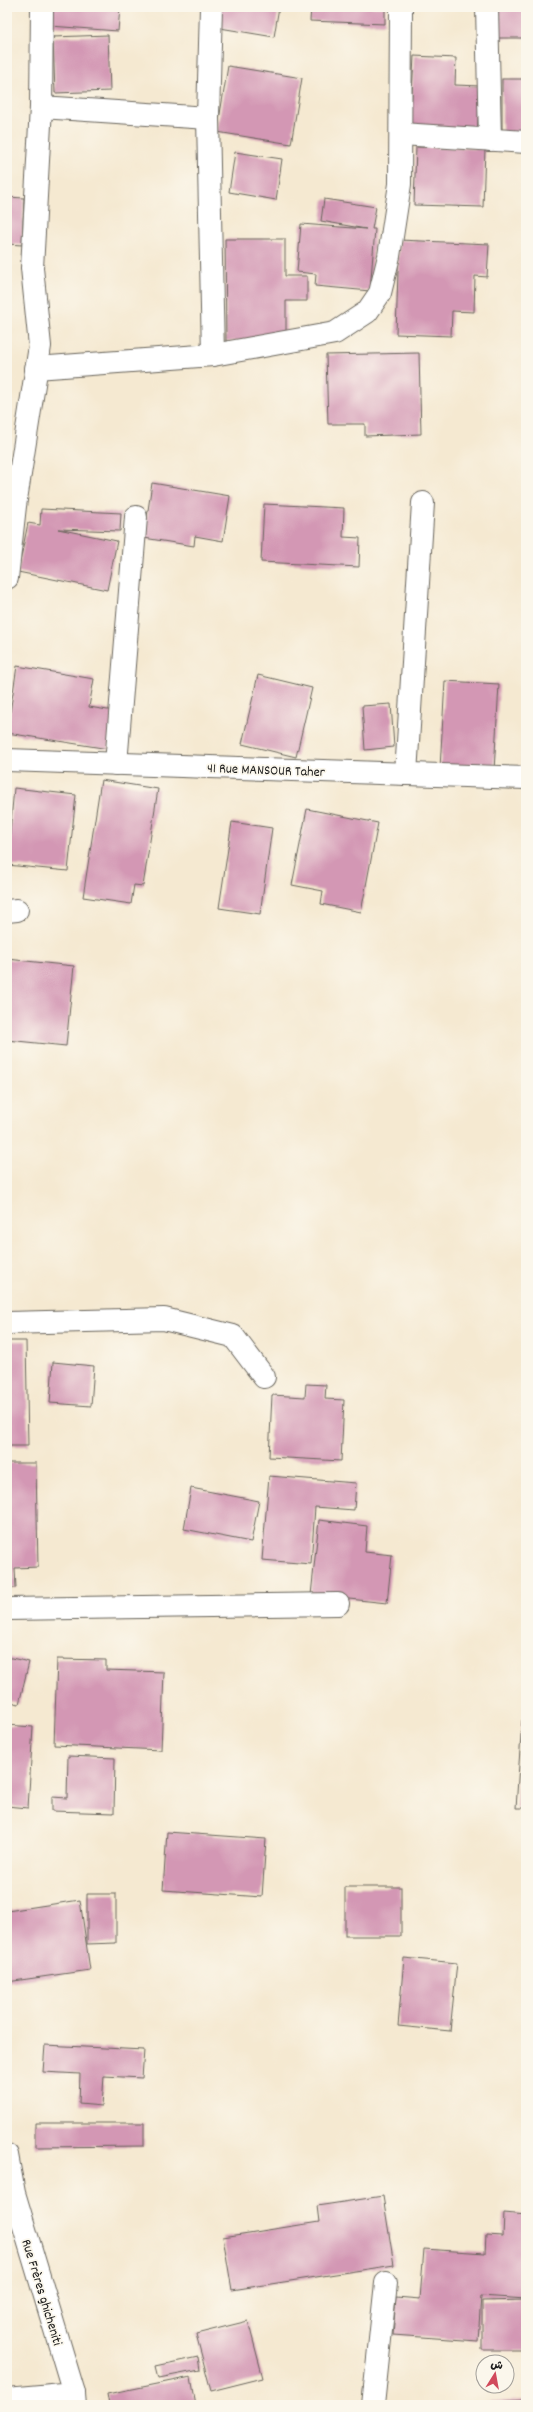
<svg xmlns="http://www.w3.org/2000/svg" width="533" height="2412" viewBox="0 0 533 2412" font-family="Dekko,'Playpen Sans Arabic',sans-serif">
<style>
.building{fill:#d397b4}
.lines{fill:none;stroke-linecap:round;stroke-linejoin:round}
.street-casing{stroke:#68645b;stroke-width:24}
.street{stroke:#fff;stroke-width:22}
.labels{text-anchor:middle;stroke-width:3.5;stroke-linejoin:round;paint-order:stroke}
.street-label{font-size:14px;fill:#1c1c1c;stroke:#fbf7ec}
</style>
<rect width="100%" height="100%" fill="#fbf7ec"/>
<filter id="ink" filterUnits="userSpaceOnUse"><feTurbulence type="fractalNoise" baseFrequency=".025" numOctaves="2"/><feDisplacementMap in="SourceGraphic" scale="8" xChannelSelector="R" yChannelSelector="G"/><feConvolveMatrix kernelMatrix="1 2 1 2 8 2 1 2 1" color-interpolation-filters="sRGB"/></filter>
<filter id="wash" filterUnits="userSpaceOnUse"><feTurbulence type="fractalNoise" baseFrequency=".012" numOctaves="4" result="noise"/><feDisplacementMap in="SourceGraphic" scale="16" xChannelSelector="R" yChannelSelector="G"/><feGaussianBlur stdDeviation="0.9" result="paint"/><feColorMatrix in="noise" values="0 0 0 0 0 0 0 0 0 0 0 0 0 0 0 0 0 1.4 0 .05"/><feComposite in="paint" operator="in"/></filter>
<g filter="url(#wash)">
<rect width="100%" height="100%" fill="#f5e9d1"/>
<g id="blocks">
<!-- building -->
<g class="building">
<polygon points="7,7 10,7 9,31 7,31"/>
<polygon points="52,7 120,7 118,31 50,26"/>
<polygon points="218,7 279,7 274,37 214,27"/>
<polygon points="311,7 385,7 385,24 310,21"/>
<rect x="497" y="7" width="29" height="31"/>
<polygon points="108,35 110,91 55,93 53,37"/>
<polygon points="414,56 456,58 455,85 480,86 477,136 410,133"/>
<polygon points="228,66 302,78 291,144 217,132"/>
<rect x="502" y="79" width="24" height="58"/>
<polygon points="416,147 485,149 483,207 414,205"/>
<polygon points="235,152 282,159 276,200 229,192"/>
<polygon points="7,197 24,198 22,245 7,244"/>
<polygon points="324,199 376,207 372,229 375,229 370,291 315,286 316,274 297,272 301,224 366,229 321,221"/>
<polygon points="225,239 285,239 285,276 307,276 307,301 286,301 286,340 226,341"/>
<polygon points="399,240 489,244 487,277 475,276 474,312 452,311 451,336 396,334"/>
<polygon points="419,353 421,434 365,436 365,424 328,424 326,355"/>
<polygon points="152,483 230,496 223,541 195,536 194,546 144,538"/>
<polygon points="264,504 344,508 343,537 360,538 359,567 261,562"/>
<polygon points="41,509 121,513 120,531 58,529 117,541 107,590 18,572 28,523 40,525"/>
<polygon points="17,666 94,679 89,707 114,711 109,749 7,733"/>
<polygon points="258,675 312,688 296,757 242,744"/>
<polygon points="445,681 499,684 494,771 440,768"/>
<polygon points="391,704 394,747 365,750 362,706"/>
<polygon points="101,780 158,789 143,886 134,885 131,904 83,897"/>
<polygon points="14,788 76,795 68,871 7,865"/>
<polygon points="307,809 378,823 361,912 321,904 323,891 292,885"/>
<polygon points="232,822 272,828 260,914 219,908"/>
<polygon points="7,959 74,966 66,1046 7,1040"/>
<polygon points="7,1341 26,1341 28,1446 7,1446"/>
<polygon points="53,1362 94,1366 91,1406 50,1403"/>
<polygon points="306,1384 326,1385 325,1399 344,1400 341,1461 269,1457 272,1395 305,1397"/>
<polygon points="7,1463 36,1463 38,1567 15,1568 16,1588 7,1588"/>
<polygon points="269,1476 356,1483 354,1510 315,1507 311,1564 262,1560"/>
<polygon points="191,1488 259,1501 251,1542 184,1529"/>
<polygon points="319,1520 367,1526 365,1552 392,1555 387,1603 311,1595"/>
<polygon points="7,1657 29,1662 19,1704 7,1701"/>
<polygon points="57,1659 106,1660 106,1670 164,1672 161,1750 54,1745"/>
<polygon points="522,1720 526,1721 526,1808 516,1808"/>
<polygon points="7,1725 33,1727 28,1808 7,1806"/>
<polygon points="68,1756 115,1758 114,1813 52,1811 52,1797 67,1798"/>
<polygon points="167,1832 266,1839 262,1897 163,1890"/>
<rect x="345" y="1887" width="56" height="49"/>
<polygon points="87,1894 116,1894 116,1943 87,1944"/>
<polygon points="80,1900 90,1970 7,1982 7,1911"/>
<polygon points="404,1958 457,1963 450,2031 398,2026"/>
<polygon points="45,2045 144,2050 142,2078 104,2076 102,2106 79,2104 80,2074 43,2072"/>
<polygon points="35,2123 144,2123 144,2146 35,2147"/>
<polygon points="383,2196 394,2265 232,2290 223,2237 319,2222 317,2206"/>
<polygon points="504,2213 526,2215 526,2299 481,2296 478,2341 393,2335 396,2297 420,2299 424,2249 485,2253 486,2235 503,2236"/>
<polygon points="526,2300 526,2350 482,2350 482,2301"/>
<polygon points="248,2321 263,2378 211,2391 196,2334"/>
<polygon points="198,2357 200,2370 159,2378 156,2366"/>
<polygon points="191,2377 196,2405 109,2405 107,2394"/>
<polygon points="526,2400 526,2405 480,2405 480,2403"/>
</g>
</g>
</g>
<g filter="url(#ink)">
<use href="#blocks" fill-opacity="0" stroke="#68645b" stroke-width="1"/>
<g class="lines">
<!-- street casing -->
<g class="street-casing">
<g id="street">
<polyline points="211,7 208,118 213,355"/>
<polyline points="487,7 490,140"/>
<polyline points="41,107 208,118"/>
<polyline points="401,134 526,142"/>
<polyline points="36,368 213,355 335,333 367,312 380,293 389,256 400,184 401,7"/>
<polyline points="7,578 15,506 40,346 32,268 41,107 42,7"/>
<polyline points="7,760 526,778"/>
<polyline points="116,764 136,517"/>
<polyline points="406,774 423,503"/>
<polyline points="7,911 17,910"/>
<polyline points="7,1323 164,1319 233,1336 264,1377"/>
<polyline points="7,1609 338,1604"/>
<polyline points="7,2155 14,2193 74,2393 75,2405"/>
<polyline points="7,2399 74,2393"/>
<polyline points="373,2405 386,2283"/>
</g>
</g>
<!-- street -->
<use href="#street" class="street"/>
</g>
</g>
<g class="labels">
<!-- street labels -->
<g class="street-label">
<text transform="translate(266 769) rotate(2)" y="5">41 Rue MANSOUR Taher</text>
<text transform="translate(43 2292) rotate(73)" y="5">Rue Frères ghicheniti</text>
</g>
</g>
<!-- margin -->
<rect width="533" height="2412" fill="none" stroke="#fbf7ec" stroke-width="24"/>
<!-- north arrow -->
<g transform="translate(495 2374) rotate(11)"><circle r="19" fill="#fbf7ec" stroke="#a29f99"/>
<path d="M0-3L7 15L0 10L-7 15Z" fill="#d1495b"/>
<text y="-6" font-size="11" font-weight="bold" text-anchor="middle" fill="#1c1c1c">ش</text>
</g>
</svg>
